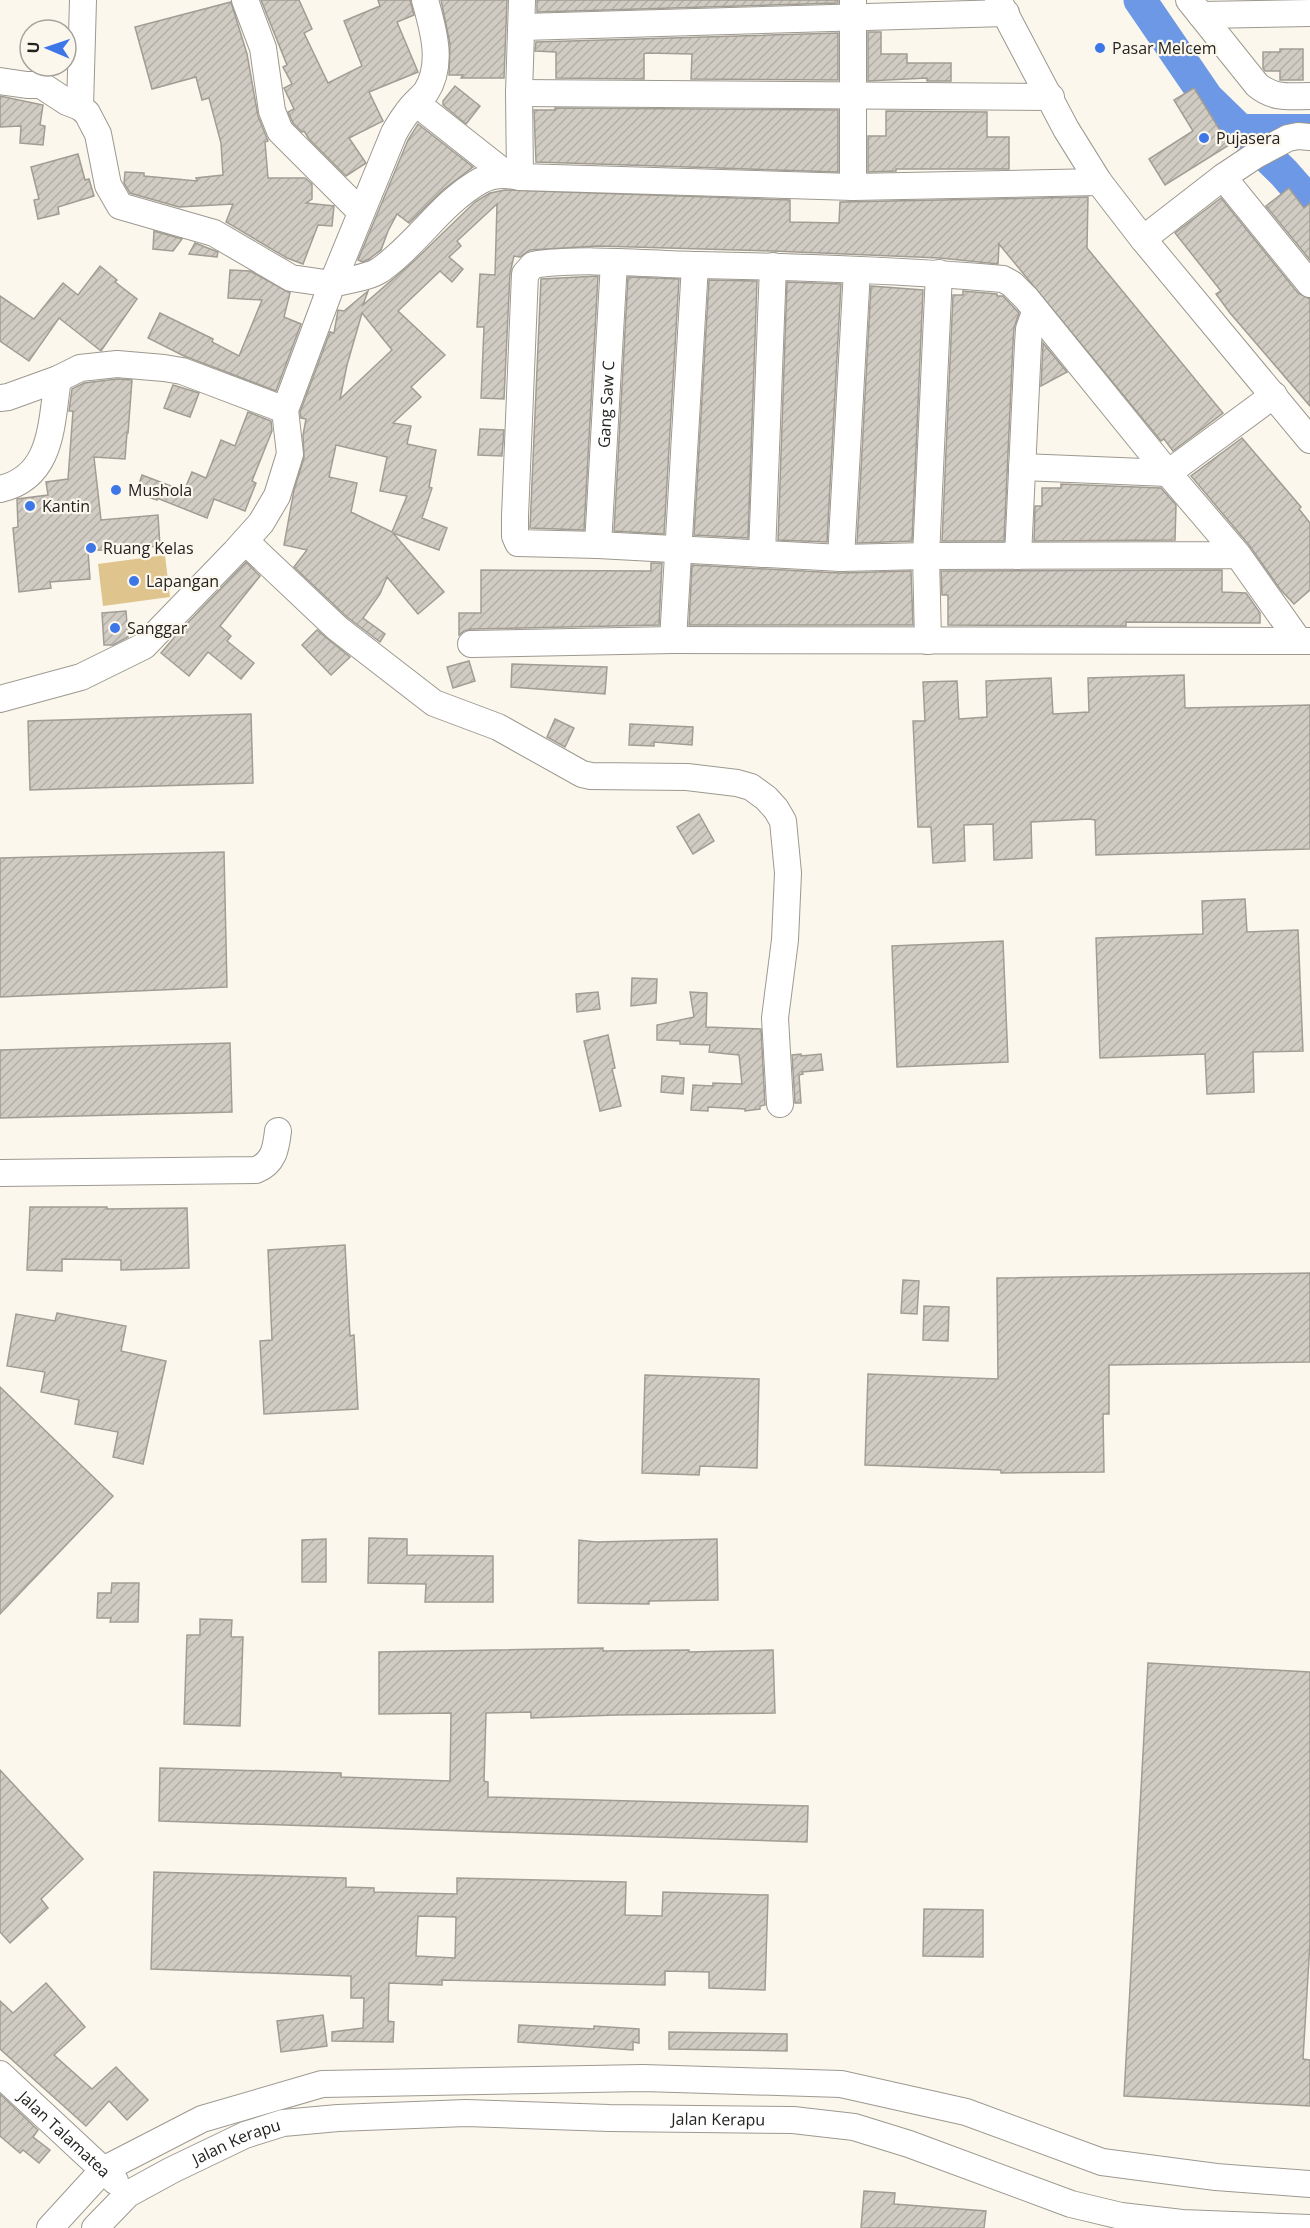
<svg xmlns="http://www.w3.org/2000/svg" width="1310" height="2228" viewBox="0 0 1310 2228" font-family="'Open Sans',sans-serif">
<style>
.pitch{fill:#e0c48e}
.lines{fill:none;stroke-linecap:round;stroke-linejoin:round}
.canal{stroke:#6d98e6;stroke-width:20}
.river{stroke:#6d98e6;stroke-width:33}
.building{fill:url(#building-hatch);stroke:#a19d94;stroke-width:1.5;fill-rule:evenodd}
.minor-casing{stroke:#9d9990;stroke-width:28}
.minor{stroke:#fff;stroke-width:26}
.poi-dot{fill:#3d77e7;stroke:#fcf7ed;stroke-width:2}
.labels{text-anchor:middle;stroke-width:4.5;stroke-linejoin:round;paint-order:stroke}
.poi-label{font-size:16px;fill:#252320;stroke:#fcf7ed;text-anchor:start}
.street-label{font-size:16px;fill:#252320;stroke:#fcf7ed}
</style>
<defs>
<pattern id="building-hatch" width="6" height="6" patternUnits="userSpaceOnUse" patternTransform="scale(1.5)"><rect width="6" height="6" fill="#d1ccc3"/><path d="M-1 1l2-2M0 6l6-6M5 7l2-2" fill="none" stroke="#b3afa7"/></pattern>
</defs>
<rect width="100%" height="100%" fill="#fcf7ed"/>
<!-- pitch -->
<polygon class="pitch" points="165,555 170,597 103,606 98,564"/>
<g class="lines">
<!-- canal -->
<polyline class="canal" points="1231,124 1310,124"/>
<!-- river -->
<polyline class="river" points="1140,0 1207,98 1284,173 1310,203"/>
</g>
<!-- building -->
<g class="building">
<polygon points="261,0 299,0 312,29 304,33 328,83 362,66 344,21 380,6 378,0 410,0 414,15 397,22 418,72 369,92 383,121 349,138 366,163 346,176 309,139 304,131 302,132 293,123 288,112 294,109 284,88 292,84 283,67 287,65"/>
<polygon points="441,0 507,0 504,78 461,78 463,75 449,75 450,44"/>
<polygon points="537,0 838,0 838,3 537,12"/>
<polygon points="231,2 247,54 258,116 268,141 265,142 268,178 305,178 312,184 312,199 306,203 334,206 332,226 318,225 303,264 287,258 226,222 233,204 179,207 130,193 124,183 125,172 144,173 144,176 197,181 196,178 223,175 221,143 209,98 202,100 196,77 152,89 135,27"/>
<polygon points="868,32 881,32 881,54 907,54 907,63 951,63 951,81 927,81 927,78 868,81"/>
<polygon points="838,33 838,80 691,79 692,54 646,53 644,54 644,79 556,78 556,52 535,51 536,42"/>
<polygon points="1280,49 1303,49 1303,80 1280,80 1280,71 1265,71 1263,68 1263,52 1280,52"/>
<polygon points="455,86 480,106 466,124 443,105 443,101"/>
<polygon points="1194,88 1229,145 1165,185 1149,159 1193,131 1174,100"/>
<polygon points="0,96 43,105 40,125 45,126 43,145 20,143 21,126 0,127"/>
<polygon points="555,108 838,110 838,172 536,162 534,110 555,110"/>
<polygon points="886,111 987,112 987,137 1009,137 1009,169 896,169 896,171 868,172 868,136 886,136"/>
<polygon points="418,124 473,167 443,190 409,223 397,214 388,231 381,250 369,259 362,262 358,260 408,140"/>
<polygon points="78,154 85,180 89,179 94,196 58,207 59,214 38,219 34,200 39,199 31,167"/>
<polygon points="1289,188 1304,208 1310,203 1310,260 1266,206"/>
<path d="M505,190L790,200V222L839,223L840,202L1088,197L1087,248L1223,413L1173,451L1164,439L1161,441L999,244L998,264L940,258L773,251L598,246L530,250L520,257L514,256L510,273L504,399L481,398L484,327H477L480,274L495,275L497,204L457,241L461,246L449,257L463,269L452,282L440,271L398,311L445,355L411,387L421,397L393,423L411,426L407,444L436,450L429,487L432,488L422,518L447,528L439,550L393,533L444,592L418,614L387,577L380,594L363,618L385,634L380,642L347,617L294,567L307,550L284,545L294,490L304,458L303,435L306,419L301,418L300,412L330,332L334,333L338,310L344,311L368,291L363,305L416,259L475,202L490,193ZM362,313L392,350L340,399L347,365ZM336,445L387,457L380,491L407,496L392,532L351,512L357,483L329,477Z"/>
<polygon points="1221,198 1298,293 1310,299 1310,406 1230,313 1216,294 1221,291 1175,233"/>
<polygon points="154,231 182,239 173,251 153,249"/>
<polygon points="195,243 218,252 217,257 189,254"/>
<polygon points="100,266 117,280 115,282 137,299 101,351 59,318 29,361 0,341 0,296 34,319 63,283 78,295"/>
<polygon points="230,270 250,271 290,293 284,317 301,324 276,391 184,356 148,338 160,313 213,339 212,342 239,356 262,300 228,298"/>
<polygon points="598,276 584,530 530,528 541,279"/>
<polygon points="628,277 679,279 664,534 614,531"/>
<polygon points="709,280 757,281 748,538 694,535"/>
<polygon points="787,282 841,284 827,542 778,540"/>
<polygon points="871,286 923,290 912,541 857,543"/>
<polygon points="963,291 997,294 997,296 1003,296 1019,313 1014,328 1013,343 1004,541 942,541 953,295 963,295"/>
<polygon points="1043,343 1067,372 1041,386 1043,345"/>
<polygon points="117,379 132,380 128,433 127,433 125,459 94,457 101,520 158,515 160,546 88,551 90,579 50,582 51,588 19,592 13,528 18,527 17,499 48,495 46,482 68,479 73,411 69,411 72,389 84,383"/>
<polygon points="173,385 199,393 190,417 164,408"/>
<polygon points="248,412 271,421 272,431 252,481 256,483 245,511 214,499 207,518 157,498 157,500 136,493 142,475 184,491 192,472 206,478 221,440 235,446"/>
<polygon points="480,429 504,430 502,456 478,455"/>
<polygon points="1242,438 1301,507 1299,509 1310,523 1310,590 1294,604 1280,589 1249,545 1191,476"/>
<polygon points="1061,484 1161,488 1176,505 1175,540 1034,541 1035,506 1042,506 1042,488 1061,488"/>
<polygon points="246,562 260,576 220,626 231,636 227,641 254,663 241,679 208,652 189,676 161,653 178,633"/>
<polygon points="651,563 662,563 659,625 471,629 464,631 459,635 459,613 481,613 481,570 651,571"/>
<polygon points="692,565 840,573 911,571 913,625 689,625"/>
<polygon points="1222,570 1222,592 1246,593 1260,613 1260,623 1126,622 1126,626 948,625 948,595 942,595 941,571"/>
<polygon points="126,611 128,637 113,645 104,645 102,613"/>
<polygon points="317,630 350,657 331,675 302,645"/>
<polygon points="469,661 475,681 453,688 447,667"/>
<polygon points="512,664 607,667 605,694 511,687"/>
<polygon points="1184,675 1185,708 1310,705 1310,849 1096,855 1095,820 1089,819 1031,822 1032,858 994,860 993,824 964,825 965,861 933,863 931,827 918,827 913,721 925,721 923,682 957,681 959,719 987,717 986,681 1051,678 1053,714 1089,712 1088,678"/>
<polygon points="251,714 253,783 30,790 28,721"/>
<polygon points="555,719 574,728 565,747 547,737"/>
<polygon points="630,724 693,727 692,745 654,742 654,746 629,745"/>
<polygon points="699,814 714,841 693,854 677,827"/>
<polygon points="224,852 227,987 0,997 0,858"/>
<polygon points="1245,899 1247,932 1298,930 1303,1051 1253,1052 1254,1092 1207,1094 1205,1054 1100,1058 1096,938 1203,934 1202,901"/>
<polygon points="1003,941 1008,1062 897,1067 892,946"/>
<polygon points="632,978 657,979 656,1003 631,1006"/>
<polygon points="598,992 600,1009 577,1012 576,994"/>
<polygon points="690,992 707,993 706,1027 761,1029 765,1105 760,1106 760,1109 745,1111 745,1109 708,1107 708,1111 691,1110 693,1085 713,1086 713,1083 742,1084 739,1055 709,1052 710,1045 680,1044 680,1041 657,1040 657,1025 694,1017"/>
<polygon points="608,1035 615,1068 612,1069 621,1106 600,1111 584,1041"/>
<polygon points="230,1043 232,1112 0,1118 0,1050"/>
<polygon points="801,1054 801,1056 821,1054 823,1070 802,1072 803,1074 799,1075 801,1103 795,1103 792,1055"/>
<polygon points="662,1076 684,1078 683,1094 661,1092"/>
<polygon points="30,1207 107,1207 107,1209 187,1208 189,1268 121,1270 121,1260 62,1259 62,1271 27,1270"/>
<polygon points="345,1245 350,1336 354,1335 358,1409 264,1414 260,1341 272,1340 268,1250"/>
<polygon points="1310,1273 1310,1362 1109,1365 1109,1414 1103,1414 1104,1472 1001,1473 1001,1470 865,1465 868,1374 998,1379 997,1278"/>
<polygon points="903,1280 919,1281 917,1314 901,1313"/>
<polygon points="924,1306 949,1307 948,1341 923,1340"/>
<polygon points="57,1313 126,1326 121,1351 166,1361 143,1464 113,1457 118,1432 75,1424 79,1400 41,1392 45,1372 7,1366 16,1314 55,1321"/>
<polygon points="645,1375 759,1379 757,1468 700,1466 699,1475 642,1473"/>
<polygon points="0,1387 113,1496 0,1614"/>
<polygon points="369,1538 407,1539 407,1555 493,1556 493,1602 425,1602 426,1584 368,1583"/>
<polygon points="326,1539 326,1582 302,1582 302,1540"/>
<polygon points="717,1539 718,1600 649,1601 649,1604 578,1603 579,1540 596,1542"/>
<polygon points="112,1583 139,1583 138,1622 110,1622 111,1618 97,1618 98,1593 111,1593"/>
<polygon points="200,1619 232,1620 231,1637 243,1637 240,1726 184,1724 187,1635 200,1635"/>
<polygon points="603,1648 603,1651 689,1650 689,1652 773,1650 775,1713 616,1715 531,1718 531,1712 486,1713 484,1781 488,1782 488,1797 808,1806 807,1842 159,1821 160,1768 341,1773 341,1777 450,1781 451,1713 379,1714 379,1652"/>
<polygon points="1148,1663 1310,1672 1310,1942 1303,2059 1310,2060 1310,2106 1124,2096"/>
<polygon points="0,1770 83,1859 41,1899 48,1908 10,1943 0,1932"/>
<path d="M154,1872L346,1878V1887L374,1888V1892L457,1894V1878L626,1882L625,1915L662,1916L663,1892L768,1895L765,1990L709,1988V1972L665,1971V1985L442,1980V1985L389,1983L388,2021L394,2022L393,2042L332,2041V2032L363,2028L364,1998H351V1976L151,1969ZM418,1916L456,1917L455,1958L416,1956Z"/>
<polygon points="924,1909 983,1910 983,1957 923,1956"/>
<polygon points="46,1983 85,2027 54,2055 92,2089 116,2067 148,2100 127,2120 109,2101 86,2126 0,2049 0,2001 13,2013"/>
<polygon points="323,2015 327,2046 281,2052 277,2021"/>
<polygon points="519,2025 594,2029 594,2026 639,2029 639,2043 633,2042 633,2050 518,2042"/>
<polygon points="669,2032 787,2034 787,2051 669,2049"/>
<polygon points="0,2094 38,2130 33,2137 50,2150 39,2163 23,2150 20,2153 0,2136"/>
<polygon points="864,2191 895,2193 894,2204 986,2211 984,2228 861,2228"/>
</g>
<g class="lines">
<!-- minor casing -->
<g class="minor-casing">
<g id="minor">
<polyline points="245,0 263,48 272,111 280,131 361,212"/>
<polyline points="998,0 1066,129 1099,182 1143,239 1310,440"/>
<path d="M1189,0L1257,85C1274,99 1288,96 1310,96"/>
<polyline points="1201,15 1310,13"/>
<polyline points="523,27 1006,13"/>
<path d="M0,81L27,85H41L67,102L80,107L87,113L98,134L108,185L120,206L214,233L291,278L332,284L394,133C398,126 402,119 407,113C412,105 420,99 426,92C444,64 433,29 425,0"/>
<polyline points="519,93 1051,97"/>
<polyline points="416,103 506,174"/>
<polyline points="80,107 83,0"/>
<polyline points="520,177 519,93 522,0"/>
<polyline points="1223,177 1310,284"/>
<polyline points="853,187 853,1"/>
<polyline points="1143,239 1223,177 1256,155 1288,138 1298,136 1310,137"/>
<polyline points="0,398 8,397 58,379"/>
<polyline points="1022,467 1168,473 1274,395"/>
<path d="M0,489C54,477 51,421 58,379L80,368L117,364L164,368L182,371L285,410"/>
<polyline points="245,541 337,628 434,703 498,727 582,774 591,776 687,777 737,783 751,787 766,798 776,809 783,821 788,873 785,940 775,1018 780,1104"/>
<path id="s1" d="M598,545L614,262"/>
<polyline points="762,554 773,266"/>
<path d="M1238,555L926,556L841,558L598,545L518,543L515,536V516L525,274L533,265L538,264C591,258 645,264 698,265C800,267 902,270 1003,279L1012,284L1026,298L1168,473L1238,555L1299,641"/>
<polyline points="1018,556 1028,344 1029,329 1035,312"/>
<polyline points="841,558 857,270"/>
<polyline points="673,640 695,265"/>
<polyline points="928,641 926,556 939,273"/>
<polyline points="471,644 673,640 1310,641"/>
<path d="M0,699L81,677L144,646L235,552L261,523L277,496L290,454L285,410L332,284C347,280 368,278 380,270C417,244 441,203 480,181C492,174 507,174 520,177L853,187L1099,182"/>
<path d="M0,1173L256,1170C274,1163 276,1148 278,1131"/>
<path id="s2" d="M0,2074L115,2181"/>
<polyline points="50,2228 103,2170 202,2119 322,2084 643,2078 841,2084 966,2112 1102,2162 1216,2177 1310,2184"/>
<path id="s3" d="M95,2228L128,2194L172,2170L245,2135L283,2123L338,2118L466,2113L609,2118L793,2120L854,2127L909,2144L1071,2204L1121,2216L1182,2223L1310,2228"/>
</g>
</g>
<!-- minor -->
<use href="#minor" class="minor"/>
</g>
<!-- markers -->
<g class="poi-dot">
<circle cx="1100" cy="48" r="6"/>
<circle cx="1204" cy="138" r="6"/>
<circle cx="116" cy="490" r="6"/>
<circle cx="30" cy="506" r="6"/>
<circle cx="91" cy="548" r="6"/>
<circle cx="134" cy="581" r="6"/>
<circle cx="115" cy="628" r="6"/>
</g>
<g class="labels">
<!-- poi labels -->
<g class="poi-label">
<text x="1112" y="54">Pasar Melcem</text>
<text x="1216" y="144">Pujasera</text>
<text x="128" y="496">Mushola</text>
<text x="42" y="512">Kantin</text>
<text x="103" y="554">Ruang Kelas</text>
<text x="146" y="587">Lapangan</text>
<text x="127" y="634">Sanggar</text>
</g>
<!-- street labels -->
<g class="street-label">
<text dy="6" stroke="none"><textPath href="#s1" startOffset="141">Gang Saw C</textPath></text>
<text dy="6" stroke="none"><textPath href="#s3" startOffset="654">Jalan Kerapu</textPath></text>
<text dy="6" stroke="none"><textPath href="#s2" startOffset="88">Jalan Talamatea</textPath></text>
<text dy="6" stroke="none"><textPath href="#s3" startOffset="168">Jalan Kerapu</textPath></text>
</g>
</g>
<!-- north arrow -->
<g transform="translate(48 48) rotate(272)"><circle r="28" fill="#fcf7ed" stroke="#a6a29b" stroke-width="1.5"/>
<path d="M0-4.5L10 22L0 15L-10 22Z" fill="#3d77e7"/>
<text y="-9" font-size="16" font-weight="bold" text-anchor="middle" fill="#252320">U</text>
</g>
</svg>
